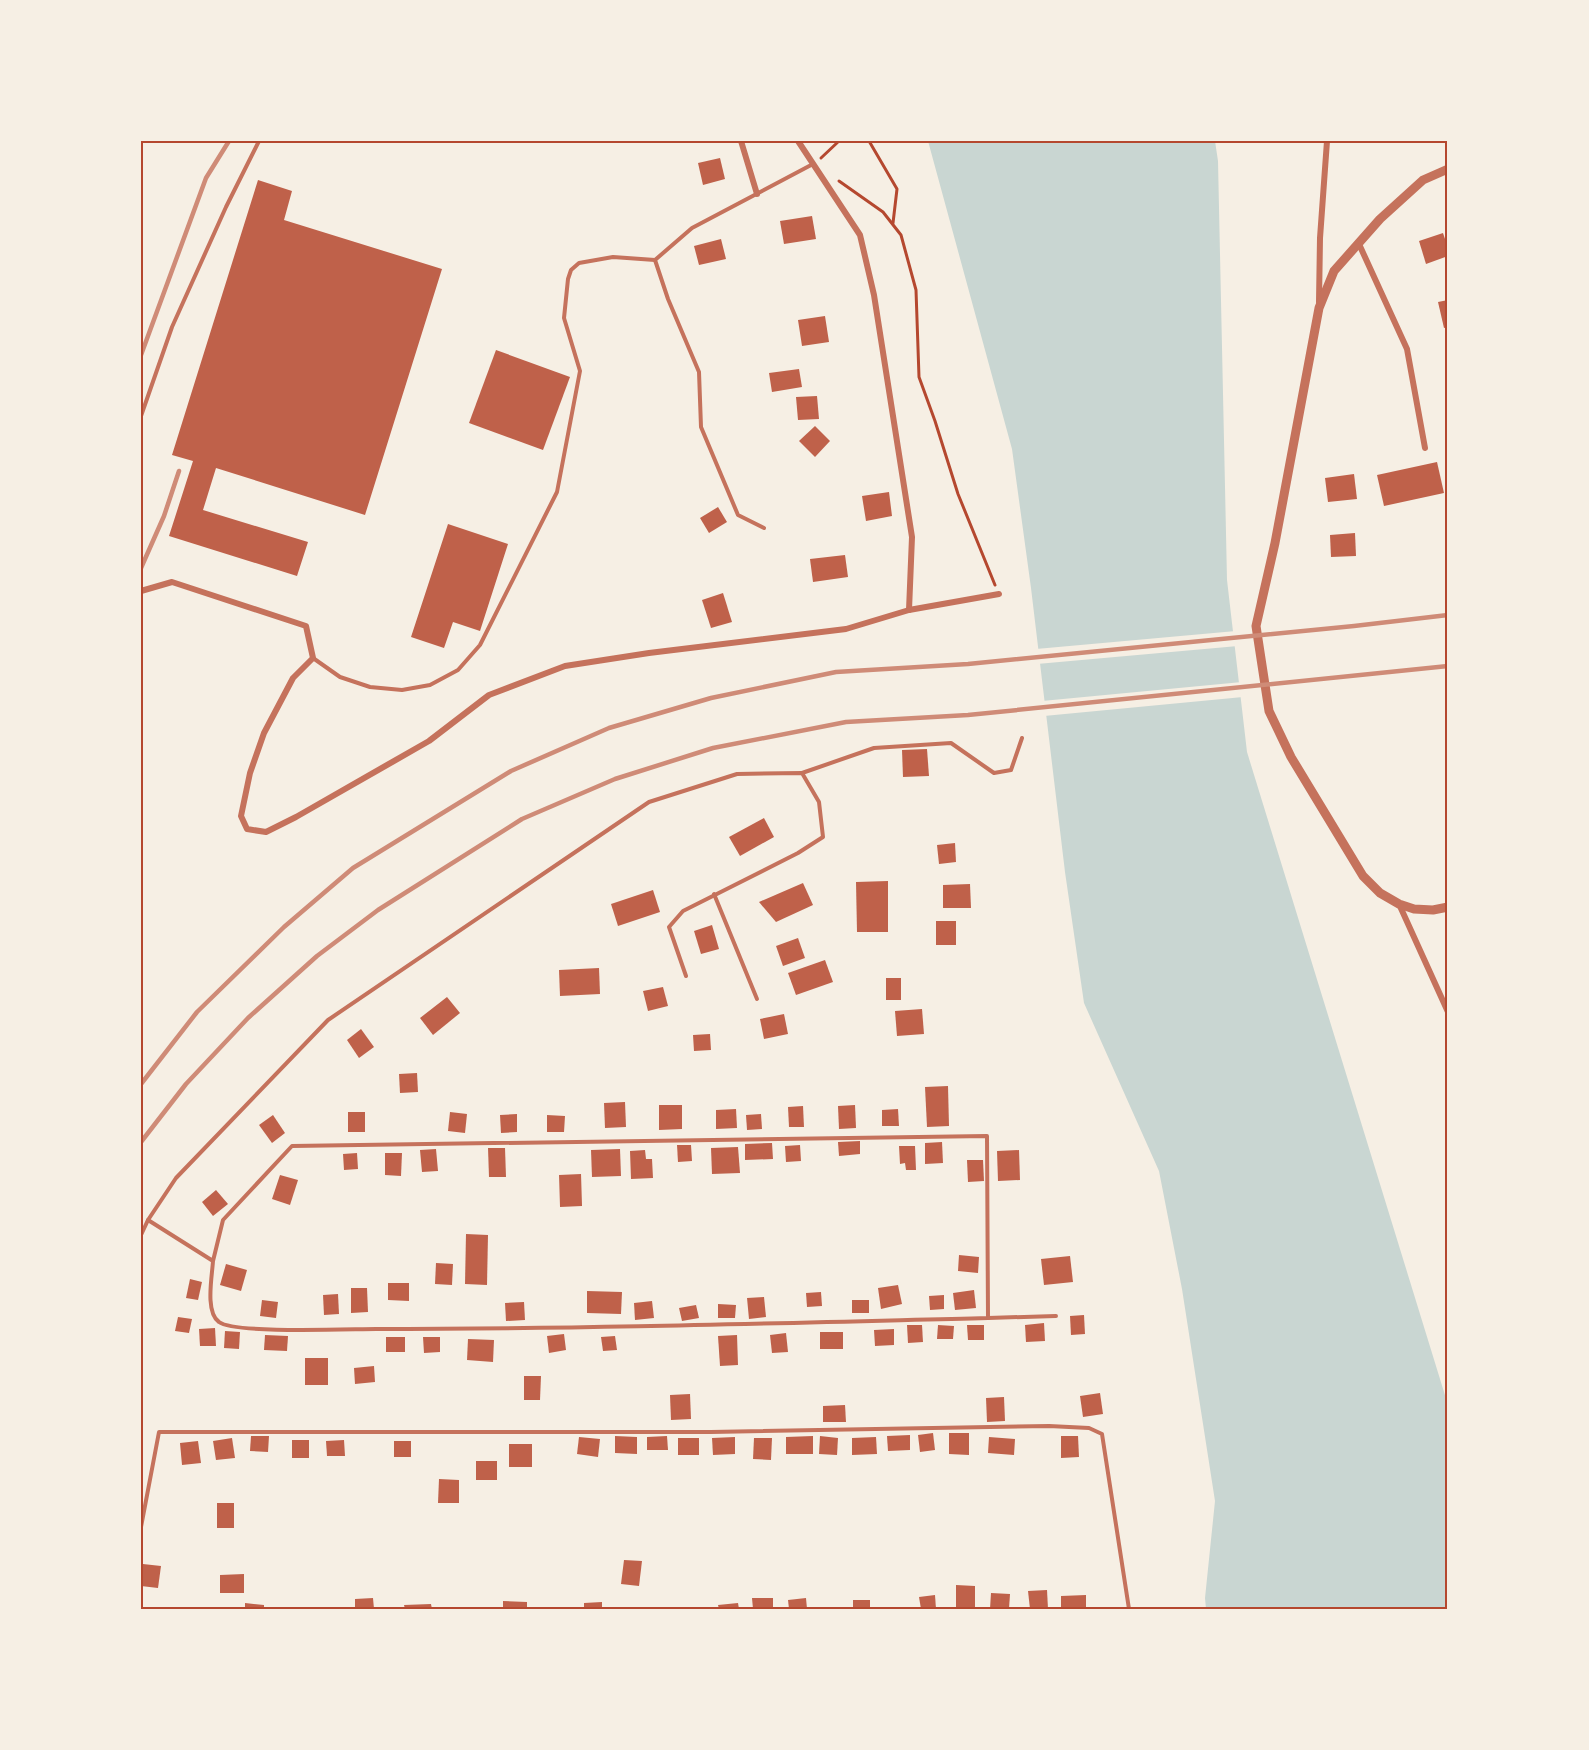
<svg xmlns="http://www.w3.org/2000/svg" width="1589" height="1750" viewBox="0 0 1589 1750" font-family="'Work Sans',sans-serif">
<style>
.water{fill:#c9d6d2}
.pier{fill:#f6efe4}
.building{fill:#bf614a}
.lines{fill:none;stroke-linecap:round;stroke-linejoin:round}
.path{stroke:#b5482f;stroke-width:3}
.service{stroke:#c5725c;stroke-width:4}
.minor{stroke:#c5725c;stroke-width:6}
.tertiary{stroke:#c5725c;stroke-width:9}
.rail{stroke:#cf8b77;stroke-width:4.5}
.neatline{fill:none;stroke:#b5482f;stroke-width:2}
</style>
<rect width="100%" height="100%" fill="#f6efe4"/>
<!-- water -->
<polygon class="water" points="928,141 1215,141 1218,161 1227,580 1247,752 1448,1405 1448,1609 1206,1609 1205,1598 1215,1501 1182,1289 1159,1171 1084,1003 1065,872 1031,588 1012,449"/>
<!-- pier -->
<g class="pier">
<polygon points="1236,631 1238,646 1037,664 1036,649"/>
<polygon points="1242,682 1243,697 1044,716 1042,701"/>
</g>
<!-- building -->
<g class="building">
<polygon points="720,158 725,179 703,185 698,163"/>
<polygon points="258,180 292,191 284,220 442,269 365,515 216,468 203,510 308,542 297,576 169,536 193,461 172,455"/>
<polygon points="812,216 816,239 784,244 780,221"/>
<polygon points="1443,233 1448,248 1448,256 1426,264 1419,241"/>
<polygon points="721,239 726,259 699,265 694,246"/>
<polygon points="1448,300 1448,327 1444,328 1438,302"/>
<polygon points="825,316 829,342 802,346 798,320"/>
<polygon points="496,350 570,377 543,450 469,423"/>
<polygon points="799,369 802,387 772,392 769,373"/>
<polygon points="817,396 819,419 798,420 796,397"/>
<polygon points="815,426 830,441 815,457 799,441"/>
<polygon points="1437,462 1444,493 1384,506 1377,475"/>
<polygon points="1354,474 1357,499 1328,502 1325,478"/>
<polygon points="889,492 892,516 866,521 862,496"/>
<polygon points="718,507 727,522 709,533 700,518"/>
<polygon points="448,524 508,544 480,631 453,622 444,648 411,637"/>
<polygon points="1355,533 1356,556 1331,557 1330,535"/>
<polygon points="845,555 848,577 813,582 810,559"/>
<polygon points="723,593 732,622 711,628 702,600"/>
<polygon points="927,749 929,776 903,777 902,750"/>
<polygon points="764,818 774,837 740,856 729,837"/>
<polygon points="955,843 956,862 939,864 937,845"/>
<polygon points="888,881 888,932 857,932 856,882"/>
<polygon points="803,883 813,905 776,922 759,902"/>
<polygon points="970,884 971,908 943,908 943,885"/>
<polygon points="653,890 660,912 618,926 611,904"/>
<rect x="936" y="921" width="20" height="24"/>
<polygon points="712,925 719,949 701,954 694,931"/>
<polygon points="798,938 805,958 783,966 776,946"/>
<polygon points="825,960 833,982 796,995 788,973"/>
<polygon points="599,968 600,994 560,996 559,970"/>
<rect x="886" y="978" width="15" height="22"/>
<polygon points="663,987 668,1006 648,1011 643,991"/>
<polygon points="447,997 460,1013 433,1035 420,1018"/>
<polygon points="922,1009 924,1034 897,1036 895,1011"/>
<polygon points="784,1014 788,1034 764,1039 760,1019"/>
<polygon points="361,1029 374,1047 359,1058 347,1040"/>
<polygon points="710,1034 711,1050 694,1051 693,1035"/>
<polygon points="417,1073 418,1092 400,1093 399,1074"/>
<polygon points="948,1086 949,1126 927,1127 925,1087"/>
<polygon points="625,1102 626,1127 605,1128 604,1103"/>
<polygon points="659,1105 682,1105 682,1129 659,1130"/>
<polygon points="855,1105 856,1128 839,1129 838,1106"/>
<polygon points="803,1106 804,1127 789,1127 788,1107"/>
<polygon points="736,1109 737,1128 716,1129 716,1110"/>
<polygon points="898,1109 899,1126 882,1126 882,1110"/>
<rect x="348" y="1112" width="17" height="20"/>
<polygon points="450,1112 467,1114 465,1133 448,1131"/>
<polygon points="517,1114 517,1132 501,1133 500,1115"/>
<polygon points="761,1114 762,1129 747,1130 746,1115"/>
<polygon points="273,1115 285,1133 272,1143 259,1125"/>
<polygon points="547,1115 565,1116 564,1132 547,1132"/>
<polygon points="860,1141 860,1154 839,1156 838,1142"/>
<polygon points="942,1142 943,1163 925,1164 925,1143"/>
<polygon points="772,1143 773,1159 745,1160 745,1144"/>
<polygon points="677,1145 691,1145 692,1161 678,1162"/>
<polygon points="800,1145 801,1161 786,1162 785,1146"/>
<polygon points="899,1146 915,1146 916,1170 906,1170 905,1163 900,1164"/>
<polygon points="738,1147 740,1173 712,1174 711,1148"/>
<polygon points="488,1148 505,1148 506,1177 489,1177"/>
<polygon points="436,1149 438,1171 422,1172 420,1150"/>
<polygon points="620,1149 621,1176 592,1177 591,1150"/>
<polygon points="645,1150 646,1159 652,1159 653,1178 631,1179 630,1151"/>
<polygon points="1019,1150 1020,1180 998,1181 997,1151"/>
<polygon points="357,1153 358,1169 344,1170 343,1154"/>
<polygon points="385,1153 402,1153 401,1176 385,1175"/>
<polygon points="967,1160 983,1160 984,1181 968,1182"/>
<polygon points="581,1174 582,1206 560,1207 559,1175"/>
<polygon points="280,1175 298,1180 290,1205 272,1199"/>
<polygon points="216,1190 228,1204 213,1216 202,1202"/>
<polygon points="466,1234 488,1235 487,1285 465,1284"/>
<polygon points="959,1255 979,1257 978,1273 958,1271"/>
<polygon points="1070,1256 1073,1282 1044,1285 1041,1259"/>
<polygon points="436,1263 453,1264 452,1285 435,1284"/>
<polygon points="226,1264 247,1270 241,1291 220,1285"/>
<polygon points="190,1279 202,1282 198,1300 186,1298"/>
<polygon points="388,1283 409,1283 409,1301 388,1300"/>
<polygon points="898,1285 902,1304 881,1309 878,1288"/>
<polygon points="351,1288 367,1288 368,1312 351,1313"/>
<polygon points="974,1290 976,1308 955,1310 953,1293"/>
<polygon points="587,1291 622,1292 621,1314 587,1313"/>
<polygon points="821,1292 822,1306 807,1307 806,1293"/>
<polygon points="338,1294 339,1314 324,1315 323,1295"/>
<polygon points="944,1295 944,1309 930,1310 929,1296"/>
<polygon points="764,1297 766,1317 749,1319 747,1298"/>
<polygon points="262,1300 278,1302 276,1318 260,1316"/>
<rect x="852" y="1300" width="17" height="13"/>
<polygon points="652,1301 654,1318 635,1320 634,1303"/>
<polygon points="524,1302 525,1320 506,1321 505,1303"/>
<polygon points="718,1304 736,1305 735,1318 718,1318"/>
<polygon points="696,1305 699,1318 682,1321 679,1308"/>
<polygon points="1084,1315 1085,1334 1071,1335 1070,1316"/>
<polygon points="178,1317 192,1319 189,1333 175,1331"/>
<polygon points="1044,1323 1045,1341 1026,1342 1025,1325"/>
<polygon points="907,1325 922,1325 923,1342 908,1343"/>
<polygon points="938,1325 954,1326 953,1339 937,1339"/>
<polygon points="967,1325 984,1325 984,1340 968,1340"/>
<polygon points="215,1328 216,1346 200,1346 199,1329"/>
<polygon points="894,1329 894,1345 875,1346 874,1330"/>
<polygon points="225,1331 240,1332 239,1349 224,1348"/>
<rect x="820" y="1332" width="23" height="17"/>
<polygon points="786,1333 788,1352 772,1353 770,1335"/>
<polygon points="564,1334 566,1350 549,1353 547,1336"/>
<polygon points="265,1335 288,1336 287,1351 264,1350"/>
<polygon points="737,1335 738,1365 720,1366 718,1336"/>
<polygon points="615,1336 617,1350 603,1351 601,1337"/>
<rect x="386" y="1337" width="19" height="15"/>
<polygon points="423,1337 440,1337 440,1352 424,1353"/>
<polygon points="468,1339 494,1340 493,1362 467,1360"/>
<rect x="305" y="1358" width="23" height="27"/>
<polygon points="374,1366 375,1382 355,1384 354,1368"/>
<polygon points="524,1376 541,1376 540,1400 524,1400"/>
<polygon points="1100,1393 1103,1414 1083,1417 1080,1396"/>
<polygon points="690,1394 691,1419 671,1420 670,1395"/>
<polygon points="1004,1397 1005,1421 987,1422 986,1398"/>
<polygon points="845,1405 846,1422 823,1422 823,1406"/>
<polygon points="933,1433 935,1450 920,1452 918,1435"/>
<polygon points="949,1433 969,1433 969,1455 949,1454"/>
<polygon points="910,1435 910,1450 888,1451 887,1436"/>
<polygon points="251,1436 269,1436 268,1452 250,1451"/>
<polygon points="615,1436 637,1437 637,1454 615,1453"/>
<polygon points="667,1436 668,1450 647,1450 647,1437"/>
<polygon points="813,1436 813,1454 786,1454 786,1437"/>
<polygon points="820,1436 838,1438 837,1455 819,1454"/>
<polygon points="1061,1436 1078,1436 1079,1457 1061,1458"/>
<polygon points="579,1437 600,1439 598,1457 577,1454"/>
<polygon points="735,1437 735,1454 713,1455 712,1438"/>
<polygon points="876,1437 877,1454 852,1455 852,1438"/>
<polygon points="989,1437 1015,1439 1014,1455 988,1453"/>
<polygon points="232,1438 235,1458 216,1460 213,1441"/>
<rect x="678" y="1438" width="21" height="17"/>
<polygon points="754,1438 772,1438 771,1460 753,1459"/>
<rect x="292" y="1440" width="17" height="18"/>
<polygon points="344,1440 345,1456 327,1456 326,1441"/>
<polygon points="198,1441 201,1463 182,1465 180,1443"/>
<rect x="394" y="1441" width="17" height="16"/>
<rect x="509" y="1444" width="23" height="23"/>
<rect x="476" y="1461" width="21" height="19"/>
<polygon points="439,1479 459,1480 459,1503 438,1503"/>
<rect x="217" y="1503" width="17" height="25"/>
<polygon points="624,1560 642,1561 639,1586 621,1584"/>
<polygon points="143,1564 161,1566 158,1588 141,1586"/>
<polygon points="244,1574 244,1593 220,1593 220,1575"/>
<polygon points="956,1585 975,1586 975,1609 956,1609"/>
<polygon points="1047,1590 1048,1609 1030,1609 1028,1591"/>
<polygon points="991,1593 1010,1594 1009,1609 990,1609"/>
<polygon points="935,1595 936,1609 921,1609 919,1597"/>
<polygon points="1086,1595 1086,1609 1061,1609 1061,1596"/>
<polygon points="373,1598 374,1609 355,1609 355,1599"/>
<polygon points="752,1598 773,1598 773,1609 753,1609"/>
<polygon points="806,1598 807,1609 789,1609 788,1600"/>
<rect x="853" y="1600" width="17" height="9"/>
<polygon points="503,1601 527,1602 527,1609 503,1609"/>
<polygon points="602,1602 602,1609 584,1609 584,1603"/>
<polygon points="245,1603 264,1605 264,1609 245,1609"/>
<polygon points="738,1603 739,1609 719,1609 718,1605"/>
<polygon points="431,1604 432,1609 405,1609 404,1605"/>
</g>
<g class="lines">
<!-- path -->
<g class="path">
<polyline points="869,141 897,189 893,223"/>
<polyline points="821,158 839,141"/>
<polyline points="839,181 883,212 901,235 916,290 919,377 935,421 958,494 995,585"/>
</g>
<!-- service -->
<g class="service">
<polyline points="141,416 172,327 226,207 259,141"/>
<polyline points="764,528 738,515 701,427 699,372 668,299 655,260 692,228 813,164"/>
<polyline points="313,658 340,677 370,687 402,690 430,685 458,670 480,645 557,492 580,371 564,318 568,279 571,270 579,263 613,257 655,260"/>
<polyline points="802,773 874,748 951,743 994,773 1011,770 1022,738"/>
<polyline points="714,894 757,999"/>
<path d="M148,1220L213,1261C212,1277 205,1312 219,1322C235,1334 350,1329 376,1329C580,1329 784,1323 988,1318L987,1136L292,1146L223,1220L213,1261"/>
<polyline points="141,1235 148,1220 176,1178 328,1020 649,802 737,774 802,773 819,802 823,837 798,853 683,911 669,927 686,976"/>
<polyline points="988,1318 1056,1316"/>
<polyline points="141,1527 159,1432 711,1432 1049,1426 1089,1428 1102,1434 1129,1609"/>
</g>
<!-- minor -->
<g class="minor">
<polyline points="741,141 757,194"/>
<polyline points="798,141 860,235 874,295 912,537 909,610"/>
<polyline points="1359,244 1407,349 1425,448"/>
<polyline points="1319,302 1320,238 1327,141"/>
<polyline points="141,591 172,582 306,626 313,658 293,678 264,733 250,773 241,816 247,829 266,832 296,817 429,741 489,695 565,666 649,653 846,629 909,610 999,594"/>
<polyline points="1399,904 1448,1012"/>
</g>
<!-- tertiary -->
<polyline class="tertiary" points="1448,169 1423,180 1380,219 1334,271 1319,308 1275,543 1256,626 1269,711 1291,757 1363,876 1380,893 1399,904 1414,909 1433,910 1448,907"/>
<!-- rail -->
<g class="rail">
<polyline points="141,355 206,178 229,141"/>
<polyline points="141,568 164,516 179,471"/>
<polyline points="141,1084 197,1012 284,927 353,868 511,771 609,728 711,698 836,672 968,664 1354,626 1448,615"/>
<polyline points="141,1142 186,1084 248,1018 317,956 378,910 522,819 615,779 713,748 846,722 968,715 1448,666"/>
</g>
</g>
<!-- border -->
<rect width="1589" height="1750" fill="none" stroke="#f6efe4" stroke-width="285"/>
<rect x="142" y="142" width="1304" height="1466" class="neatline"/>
</svg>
